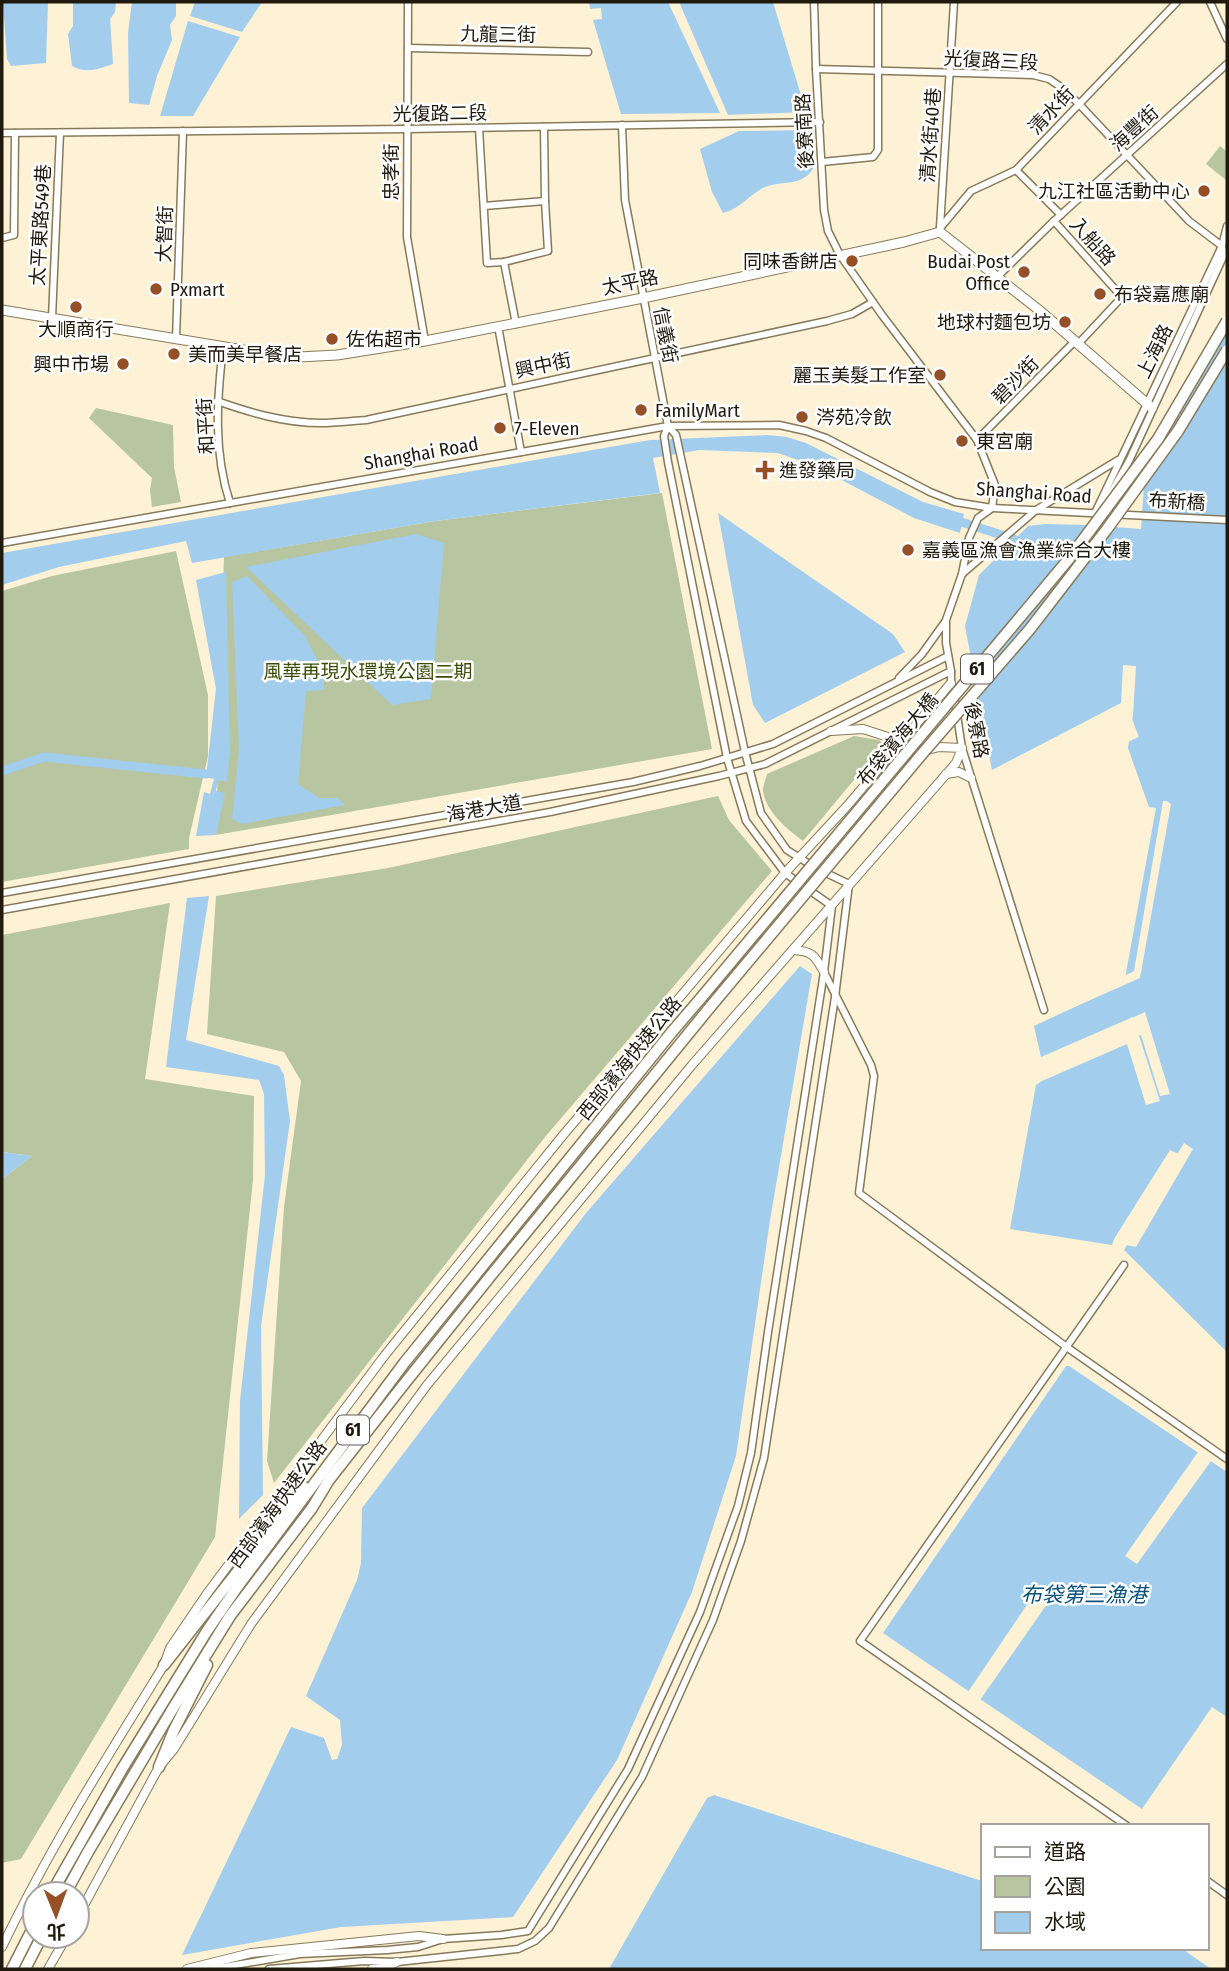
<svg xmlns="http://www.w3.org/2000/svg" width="1229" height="1971" viewBox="0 0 1229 1971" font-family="'Fira Sans Condensed','Noto Sans TC',sans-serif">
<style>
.green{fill:#b7c5a1}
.water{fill:#a2cded}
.pier{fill:#fdf1d6}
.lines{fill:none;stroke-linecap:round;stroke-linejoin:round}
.canal{stroke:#a2cded;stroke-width:9}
.minor-casing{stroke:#877a5b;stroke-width:9}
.tertiary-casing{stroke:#877a5b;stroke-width:10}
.secondary-casing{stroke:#877a5b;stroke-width:11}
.trunk-casing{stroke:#877a5b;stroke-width:13}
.minor{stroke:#fff;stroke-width:6}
.tertiary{stroke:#fff;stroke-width:8}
.secondary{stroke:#fff;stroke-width:9}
.trunk{stroke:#fff;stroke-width:10}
.trunk-bridge-casing{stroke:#877a5b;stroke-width:13;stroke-linecap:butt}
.trunk-bridge{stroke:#fff;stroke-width:10}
.poi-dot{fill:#965028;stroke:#fff;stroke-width:2.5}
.labels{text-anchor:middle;stroke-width:5;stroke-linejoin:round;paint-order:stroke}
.shield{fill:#fff;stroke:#635f56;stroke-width:2}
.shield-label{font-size:18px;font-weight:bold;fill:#201a0e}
.street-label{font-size:19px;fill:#201a0e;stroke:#fff}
.poi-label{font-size:19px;fill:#201a0e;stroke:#fff;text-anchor:start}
.park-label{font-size:19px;fill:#394d07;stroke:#fff}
.water-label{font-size:21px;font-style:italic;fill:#06527a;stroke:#fff}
</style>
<rect width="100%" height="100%" fill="#fdf1d6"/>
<!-- green -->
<g class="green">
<polygon points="1220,146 1227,152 1227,181 1206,164"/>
<polygon points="96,408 173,425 174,467 181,502 152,507 150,490 152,478 89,418"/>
<polygon points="662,493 712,749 216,835 224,557 435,521"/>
<polygon points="176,551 208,695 208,756 189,838 189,849 2,882 2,591 52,576"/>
<path d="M854,736L879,740L884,744L803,841C788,830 766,812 763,791C763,786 766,779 767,774Z"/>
<polygon points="718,796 729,820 772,871 545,1137 274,1483 267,1461 284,1207 301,1081 284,1052 207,1034 216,896 388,868"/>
<polygon points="170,903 145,1079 254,1096 253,1180 215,1537 21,1859 2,1863 2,1179 32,1156 2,1152 2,935"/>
</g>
<!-- water -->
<g class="water">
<polygon points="3,2 48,2 46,63 11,66 7,59"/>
<path d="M73,2H116L115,12L110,19L113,64C98,69 87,74 72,66L68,34L73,26Z"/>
<polygon points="132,2 182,2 176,3 176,16 170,25 172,40 157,76 149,105 129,103 128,33"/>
<polygon points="195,2 262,2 242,32 190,16"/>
<polygon points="589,2 668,2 720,113 621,114 593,20 602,19 601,8 590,9"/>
<polygon points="679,2 773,2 806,112 728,115"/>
<polygon points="188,21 240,37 193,116 160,116"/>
<path d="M809,130L815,165C803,190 781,178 761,189C746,198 741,208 723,213L712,192L700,149L739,131Z"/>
<polygon points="1227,313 1227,1352 1124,1250 1179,1154 1170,1150 1114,1239 1112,1245 1010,1229 1036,1085 1042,1081 1127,1044 1146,1105 1160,1101 1133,1017 1041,1057 1034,1026 1124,984 1156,808 1149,807 1128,748 1133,715 1136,666 1123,665 1121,703 992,770 965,626 979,575 1028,526 1045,524 1089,525 1141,529 1145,472"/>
<polygon points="767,435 787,437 806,443 923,502 964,514 960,533 914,518 815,466 778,453 699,450 653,458 660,493 435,521 192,563 186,541 59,567 2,585 2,553 650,440"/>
<polygon points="718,513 893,634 905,652 765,723 753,705"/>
<polygon points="416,534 444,543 431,699 392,705 246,567"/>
<polygon points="226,572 230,753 227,781 218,781 216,791 225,793 216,835 196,836 204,792 210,794 214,779 206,777 216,689 196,580"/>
<polygon points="247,576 305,636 324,673 324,690 306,691 298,784 319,798 337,798 345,805 242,824 232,819 239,749 232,582"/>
<polygon points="209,896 186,1040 279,1066 284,1075 290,1121 261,1326 263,1495 239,1519 240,1401 265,1175 264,1094 259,1080 166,1067 187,898"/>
<polygon points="800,966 812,974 770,1220 736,1456 692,1592 617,1760 513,1917 341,1927 182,1955 291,1727 324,1738 332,1760 337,1759 342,1745 340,1720 306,1696 357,1580 361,1563 362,1508 586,1213"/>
<polygon points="2,1152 32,1156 2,1179"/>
<polygon points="1066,1366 1069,1366 1227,1472 1227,1717 1212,1707 1142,1809 883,1633"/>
<polygon points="714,1795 982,1881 982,1948 1181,1948 1211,1969 609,1969 707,1798"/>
</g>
<!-- pier -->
<g class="pier">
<polygon points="1125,666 1135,667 1130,714 1139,737 1125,743 1129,714 1132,669 1126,668 1124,706 1051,744 1124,705"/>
<polygon points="1163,801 1167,801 1171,804 1140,978 1070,1009 1069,1006 1121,982 1122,977 1134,971"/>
<polygon points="1145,1012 1170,1094 1160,1096 1141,1035 1136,1037 1131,1021 1059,1053 1058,1052"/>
<polygon points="1184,1143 1193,1149 1136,1247 1126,1245 1128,1236"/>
<polygon points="1198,1452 1211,1461 1137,1564 1125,1556"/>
<polygon points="1039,1587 1052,1597 980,1700 968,1692"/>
</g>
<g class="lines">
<!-- canal -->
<g class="canal">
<polyline points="952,519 1014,539"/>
<polyline points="2,771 44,757 206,774"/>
</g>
<!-- minor casing -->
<g class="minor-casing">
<g id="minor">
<polyline points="408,2 407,237 425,341"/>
<polyline points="814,2 816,69 824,210 828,231 840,255 882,315 977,440 995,485 992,508 978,518 969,538 962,574 946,620 946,643 951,671 951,685"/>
<polyline points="1210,2 1227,39"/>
<polyline points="408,48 588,52"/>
<polyline points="816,69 1033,75 1049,79 1061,87 1079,104 1189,221 1222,246"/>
<polyline points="622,125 625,200 668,426"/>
<polyline points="479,128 487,263 504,262 548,251 545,201"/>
<polyline points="2,133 407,129 820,122"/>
<polyline points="822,162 873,157 878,150 878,2"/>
<polyline points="1016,170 1061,215"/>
<polyline points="484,206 545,201 544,127"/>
<polyline points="1054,221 1122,297 1078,344"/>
<polyline points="940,227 954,2"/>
<polyline points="940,228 971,191 1016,170 1177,2"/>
<polyline points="2,238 14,235 15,133"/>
<polyline points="504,262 516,324"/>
<polyline points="997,277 1054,221 1227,64"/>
<polyline points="52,318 60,133"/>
<polyline points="498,326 521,452"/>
<polyline points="176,339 183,131"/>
<path d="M223,347C217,399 213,451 230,503"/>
<path d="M217,401C251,413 285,423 321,423C336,423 351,421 366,420L827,321L852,314L873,302"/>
<polyline points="668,426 676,435 745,752 761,813 787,850 814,867"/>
<polyline points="977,440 1075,341"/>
<polyline points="1105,503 1129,461 1224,255 1222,246"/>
<polyline points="1095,513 1222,246 1227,226"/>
<polyline points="2,543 567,444 668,426 779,425 806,431 826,438 930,492 955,502 992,508 1227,520"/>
<polyline points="962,574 1036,510 1118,460"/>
<polyline points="899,678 922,654 945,622"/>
<polyline points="954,696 962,748 1044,1010"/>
<polyline points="2,893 633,782 700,766 773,744 948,656"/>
<polyline points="2,910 550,812 719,776 765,764 951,671"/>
<polyline points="825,974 871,1065 874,1076 859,1193 1068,1348 1227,1459"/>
<polyline points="1124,1265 860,1641 1127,1826"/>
<polyline points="1206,1880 1227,1895"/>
<polyline points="212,1969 300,1954 387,1950 418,1947 443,1939 501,1935 528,1931 628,1769 700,1612 738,1506 751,1453 768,1332 824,972 832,906 785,873 746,821 727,758 668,462 664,436 668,426"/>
<polyline points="269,1969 364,1961 397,1962 518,1949 535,1941 549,1928 642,1777 713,1620 741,1541 764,1458 835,997 849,884 824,872"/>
</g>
</g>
<!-- tertiary casing -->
<g class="tertiary-casing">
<g id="tertiary">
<polyline points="831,731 863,729 888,737 896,748"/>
<polyline points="946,774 959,772 971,778"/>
<path d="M793,950C813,951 815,956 824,972"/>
<polyline points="77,1918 159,1767 174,1749 251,1624 427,1385 692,1065 956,763 962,748 939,747 905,756"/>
<path d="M2,1947C49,1849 107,1757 164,1665L170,1648L206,1595L385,1355L564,1134L785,873L848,805L951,683"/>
<polyline points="48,1969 67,1936"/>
<polyline points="187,1969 251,1953 419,1936 443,1939"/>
<polyline points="372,1969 383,1968 397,1962"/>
</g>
</g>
<!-- secondary casing -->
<g class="secondary-casing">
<polyline id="secondary" points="2,310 262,353 299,357 337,355 425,341 643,298 904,242 940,232 1039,310 1152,408"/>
</g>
<!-- trunk casing -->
<g class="trunk-casing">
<g id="trunk">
<polyline points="164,1665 304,1487"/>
<polyline points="159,1767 174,1730 207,1665"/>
<polyline points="51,1894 122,1769 207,1631 238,1586 405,1362 671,1033 701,998"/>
<polyline points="65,1894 88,1852 172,1710 230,1616 312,1508 329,1480 401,1388 493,1273 711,1006"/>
<polyline points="12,1969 35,1924"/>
<polyline points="25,1969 42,1936"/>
</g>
</g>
<!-- minor -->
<use href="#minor" class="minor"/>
<!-- tertiary -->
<use href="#tertiary" class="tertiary"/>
<!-- secondary -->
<use href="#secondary" class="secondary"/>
<!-- trunk -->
<use href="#trunk" class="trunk"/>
<!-- trunk-bridge casing -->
<g class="trunk-bridge-casing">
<g id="trunk-bridge">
<polyline points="701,998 1068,560 1158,439 1227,321"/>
<polyline points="711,1006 922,754 1030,629 1107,529 1178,431 1227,350"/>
</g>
</g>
<!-- trunk-bridge -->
<use href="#trunk-bridge" class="trunk-bridge"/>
</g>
<!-- markers -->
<g class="poi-dot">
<circle cx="1204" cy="191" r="7"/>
<circle cx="852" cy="261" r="7"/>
<circle cx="1024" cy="272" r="7"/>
<circle cx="156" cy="289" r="7"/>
<circle cx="1100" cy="294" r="7"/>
<circle cx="76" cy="307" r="7"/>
<circle cx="1065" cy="322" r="7"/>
<circle cx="332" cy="339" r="7"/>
<circle cx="174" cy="354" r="7"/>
<circle cx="123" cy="364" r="7"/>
<circle cx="940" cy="375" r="7"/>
<circle cx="641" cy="410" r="7"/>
<circle cx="802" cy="417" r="7"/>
<circle cx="500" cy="428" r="7"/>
<circle cx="962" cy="441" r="7"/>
<path d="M761.5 459.5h7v7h7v7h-7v7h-7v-7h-7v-7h7z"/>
<circle cx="908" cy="550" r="7"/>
</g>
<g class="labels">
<!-- shield labels -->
<g class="shield">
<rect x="961" y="654.5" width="32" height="29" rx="5"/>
<rect x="337" y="1415.5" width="32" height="29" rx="5"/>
</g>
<g class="shield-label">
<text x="977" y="675">61</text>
<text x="353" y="1436">61</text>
</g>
<!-- street labels -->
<g class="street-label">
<text transform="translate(498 34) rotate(1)" y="7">九龍三街</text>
<text transform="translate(991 60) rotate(3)" y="7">光復路三段</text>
<text transform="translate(1051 110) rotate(-47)" y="7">清水街</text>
<text transform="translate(440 113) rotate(-1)" y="7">光復路二段</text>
<text transform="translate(1134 128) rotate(-42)" y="7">海豐街</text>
<text transform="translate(804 131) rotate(-93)" y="7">後寮南路</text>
<text transform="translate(930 135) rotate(-86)" y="7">清水街40巷</text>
<text transform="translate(391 172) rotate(-90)" y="7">忠孝街</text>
<text transform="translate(40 225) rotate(-87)" y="7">太平東路549巷</text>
<text transform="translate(164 234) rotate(-88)" y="7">大智街</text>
<text transform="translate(1093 241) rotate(48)" y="7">入船路</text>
<text transform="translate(630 282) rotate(-12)" y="7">太平路</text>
<text transform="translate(666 335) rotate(79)" y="7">信義街</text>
<text transform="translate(1154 351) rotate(-64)" y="7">上海路</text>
<text transform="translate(543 365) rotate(-12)" y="7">興中街</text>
<text transform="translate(1015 380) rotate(-46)" y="7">碧沙街</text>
<text transform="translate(205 426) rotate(-93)" y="7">和平街</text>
<text transform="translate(421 453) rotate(-10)" y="7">Shanghai Road</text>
<text transform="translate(1034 492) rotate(4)" y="7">Shanghai Road</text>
<text transform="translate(1177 501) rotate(3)" y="7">布新橋</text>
<text transform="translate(977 730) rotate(79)" y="7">後寮路</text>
<text transform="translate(897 739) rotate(-50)" y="7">布袋濱海大橋</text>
<text transform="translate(484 808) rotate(-10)" y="7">海港大道</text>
<text transform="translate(629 1058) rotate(-51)" y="7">西部濱海快速公路</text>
<text transform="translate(277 1504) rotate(-54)" y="7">西部濱海快速公路</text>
</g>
<!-- poi labels -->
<g class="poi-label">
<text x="1190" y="198" text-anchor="end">九江社區活動中心</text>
<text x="838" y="268" text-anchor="end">同味香餅店</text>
<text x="1010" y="268" text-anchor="end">Budai Post<tspan x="1010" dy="22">Office</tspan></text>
<text x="170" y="296">Pxmart</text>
<text x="1114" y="301">布袋嘉應廟</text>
<text x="1051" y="329" text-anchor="end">地球村麵包坊</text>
<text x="76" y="336" text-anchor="middle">大順商行</text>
<text x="346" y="346">佐佑超市</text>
<text x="188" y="361">美而美早餐店</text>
<text x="109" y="371" text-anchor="end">興中市場</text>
<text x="926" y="382" text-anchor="end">麗玉美髮工作室</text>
<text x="655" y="417">FamilyMart</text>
<text x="816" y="424">涔苑冷飲</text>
<text x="514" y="435">7-Eleven</text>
<text x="976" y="448">東宮廟</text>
<text x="779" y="477">進發藥局</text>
<text x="922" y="557">嘉義區漁會漁業綜合大樓</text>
</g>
<!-- park labels -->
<g class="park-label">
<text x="368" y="678">風華再現水環境公園二期</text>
</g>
<!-- water labels -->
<g class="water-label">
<text x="1084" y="1602">布袋第三漁港</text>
</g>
</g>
<!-- border -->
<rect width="1229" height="1971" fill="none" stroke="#201a0e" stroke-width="7"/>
<!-- legend -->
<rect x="981" y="1824" width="228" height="126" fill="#ffffff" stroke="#a6a39f" stroke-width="2"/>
<rect x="995" y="1847" width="35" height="10" fill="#ffffff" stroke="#a6a39f" stroke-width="2"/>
<text x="1044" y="1859" font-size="21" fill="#201a0e">道路</text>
<rect x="995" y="1876" width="35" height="21" fill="#b7c5a1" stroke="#a6a39f" stroke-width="2"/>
<text x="1044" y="1894" font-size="21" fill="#201a0e">公園</text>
<rect x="995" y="1912" width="35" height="21" fill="#a2cded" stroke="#a6a39f" stroke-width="2"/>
<text x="1044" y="1929" font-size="21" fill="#201a0e">水域</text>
<!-- north arrow -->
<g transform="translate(56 1915) rotate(179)"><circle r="33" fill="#ffffff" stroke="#a6a39f" stroke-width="2"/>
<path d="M0-5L12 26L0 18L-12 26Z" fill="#965028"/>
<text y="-10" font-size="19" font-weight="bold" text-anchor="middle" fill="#201a0e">北</text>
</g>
</svg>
